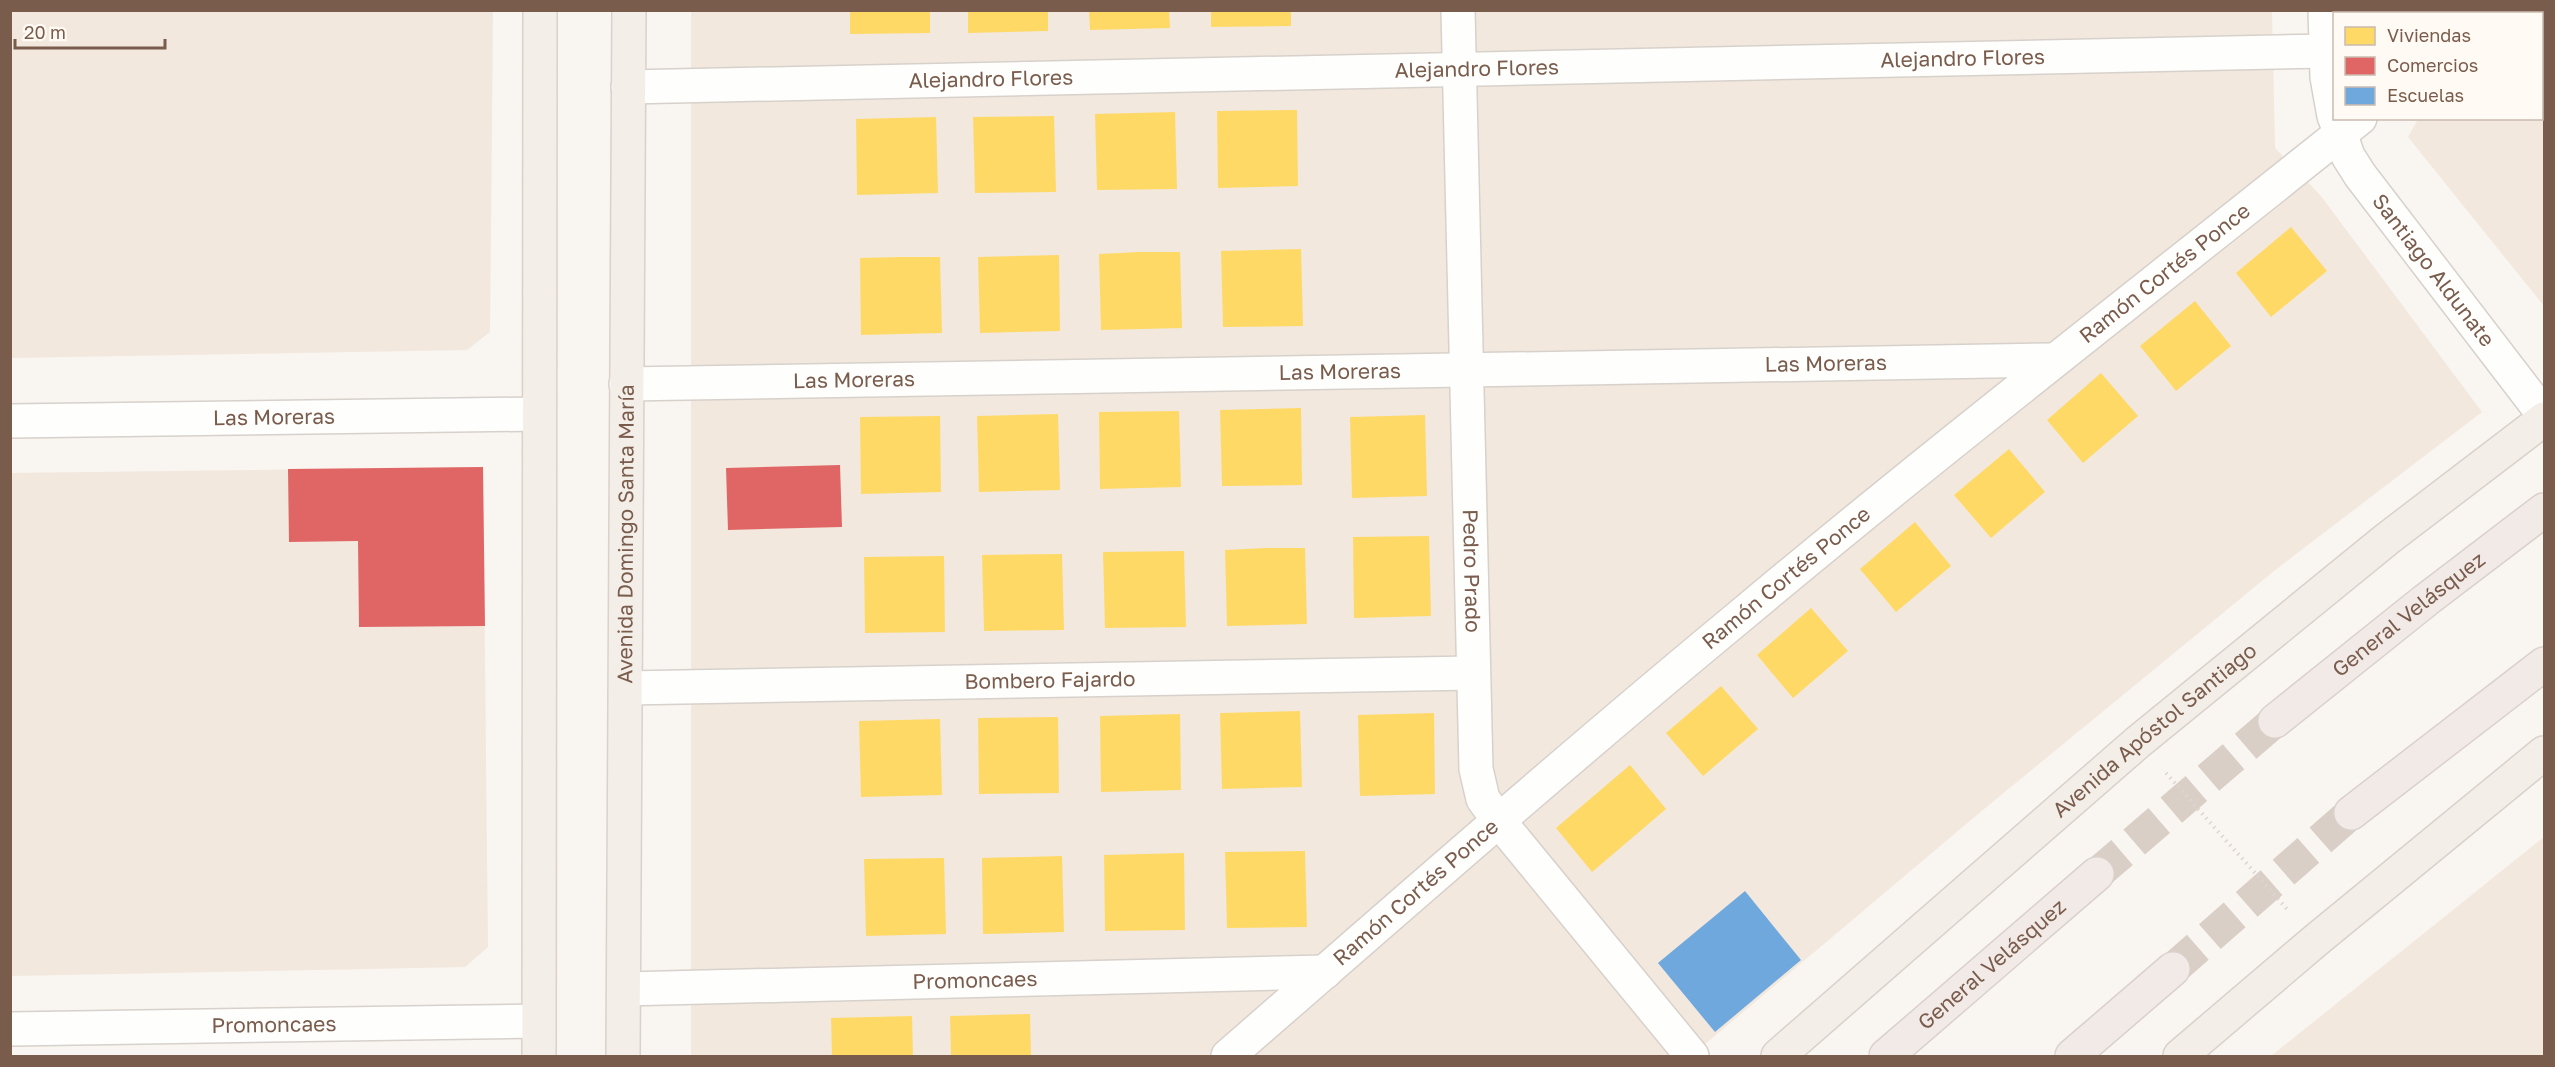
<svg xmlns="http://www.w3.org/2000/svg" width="2555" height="1067" viewBox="0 0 2555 1067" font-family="'Golos Text',sans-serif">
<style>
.residential{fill:#f2e8de}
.education{fill:#f6eef6}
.homes{fill:#ffd966}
.shops{fill:#e06666}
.schools{fill:#6fa8dc}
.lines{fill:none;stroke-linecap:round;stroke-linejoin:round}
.highway-tunnel{stroke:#d9cfc7;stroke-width:33;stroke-dasharray:33 16;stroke-linecap:butt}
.minor-casing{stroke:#d7d1cb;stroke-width:36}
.major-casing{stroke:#dad1cc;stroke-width:36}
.highway-casing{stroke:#dad1cc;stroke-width:36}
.path{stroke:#dcd5d0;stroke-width:4;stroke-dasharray:1.5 4.5;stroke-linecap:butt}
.minor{stroke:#fefefd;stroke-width:33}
.major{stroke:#f3eee8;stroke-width:33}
.highway{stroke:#f2eae7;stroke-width:33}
.labels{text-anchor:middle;stroke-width:6;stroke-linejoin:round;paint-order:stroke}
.street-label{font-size:21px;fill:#7a5c4d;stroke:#fffaf3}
</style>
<rect width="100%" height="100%" fill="#f9f5f0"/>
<!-- residential -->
<g class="residential">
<polygon points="10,11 493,11 490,332 467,350 11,358"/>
<polygon points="691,11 2272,11 2275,148 2321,196 2482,412 2274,571 1978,814 1691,1056 691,1056"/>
<polygon points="2544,28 2544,306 2408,137 2418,119 2542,118 2542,29"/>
<polygon points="483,467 488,947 465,967 11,976 10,473"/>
<polygon points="2544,837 2544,1056 2271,1056"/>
</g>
<!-- education -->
<polygon class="education" points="2355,11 2355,10 2464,11 2459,14 2355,14"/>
<!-- homes -->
<g class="homes">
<polygon points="850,10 930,10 930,33 850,34"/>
<polygon points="968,10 1048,10 1048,31 968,33"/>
<polygon points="1089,10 1169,10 1170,28 1090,30"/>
<polygon points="1211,10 1291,10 1291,26 1211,27"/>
<polygon points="1297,110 1298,186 1218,188 1217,111"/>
<polygon points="1175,112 1177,189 1097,190 1095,114"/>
<polygon points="1054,116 1056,192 975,193 973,117"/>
<polygon points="936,117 938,193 857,195 856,119"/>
<polygon points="2291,227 2327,271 2271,317 2236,273"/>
<polygon points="1301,249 1303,326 1223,327 1221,251"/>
<polygon points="1139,252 1180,252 1182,328 1101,330 1099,254"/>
<polygon points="1059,255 1060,331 980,333 978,257"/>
<polygon points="900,257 940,257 942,333 861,335 860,258"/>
<polygon points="2195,301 2231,346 2176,391 2140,346"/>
<polygon points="2101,373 2138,416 2083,463 2047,420"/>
<polygon points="1301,408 1302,485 1222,486 1220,410"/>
<polygon points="1179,411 1181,487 1100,489 1099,412"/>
<polygon points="1058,414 1060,490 979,492 977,416"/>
<polygon points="1425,415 1427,496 1352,498 1350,417"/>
<polygon points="940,416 941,492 861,494 860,417"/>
<polygon points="2009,449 2045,492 1991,538 1954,495"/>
<polygon points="1915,522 1951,566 1896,612 1860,569"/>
<polygon points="1429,536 1431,616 1354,618 1353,537"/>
<polygon points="1266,548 1305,548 1307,624 1227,626 1225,550"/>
<polygon points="1184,551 1186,627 1105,628 1103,552"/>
<polygon points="1062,554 1064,630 984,631 982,555"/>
<polygon points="944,556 945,632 865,633 864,557"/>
<polygon points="1811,608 1848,651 1793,698 1757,655"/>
<polygon points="1721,686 1758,729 1703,776 1666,733"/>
<polygon points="1300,711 1302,787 1222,789 1220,713"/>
<polygon points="1434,713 1435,794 1360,796 1358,715"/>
<polygon points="1180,714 1181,790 1101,792 1100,716"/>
<polygon points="1058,717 1059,793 979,794 978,718"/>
<polygon points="940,719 942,795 861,797 859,721"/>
<polygon points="1630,765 1666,809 1592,872 1556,828"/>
<polygon points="1305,851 1307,927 1227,928 1225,852"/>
<polygon points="1184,853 1185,930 1105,931 1104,855"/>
<polygon points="1062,856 1064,932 983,934 982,858"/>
<polygon points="944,858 946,934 866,936 864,859"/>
<polygon points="1030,1014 1031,1056 951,1056 950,1016"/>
<polygon points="912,1016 913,1056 832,1056 831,1018"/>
</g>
<!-- shops -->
<g class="shops">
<polygon points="840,465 842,527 728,530 726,468"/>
<polygon points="483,467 485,626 359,627 358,541 289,542 288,469"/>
</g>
<!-- schools -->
<polygon class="schools" points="1745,891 1801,960 1715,1032 1658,963"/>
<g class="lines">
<!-- highway-tunnel -->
<g class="highway-tunnel">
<polyline points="2097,874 2275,721"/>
<polyline points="2173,969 2351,813"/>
</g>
<!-- minor casing -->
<g class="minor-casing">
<g id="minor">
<path id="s1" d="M1458,10L1476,769L1483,799L1499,821L1692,1056"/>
<polyline points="2325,10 2327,77 2334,116"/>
<polyline points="2513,14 2517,10"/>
<path id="s2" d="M628,87L2326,51"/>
<path id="s3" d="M2335,118L2348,156L2360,175L2544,415"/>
<path id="s4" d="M626,384L2054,360"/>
<path id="s5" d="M10,421L538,414"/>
<path id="s6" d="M627,688L1473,673"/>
<path id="s7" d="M624,989L1325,972"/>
<path id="s8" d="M10,1029L538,1021"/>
<path id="s9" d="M1228,1056C1397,909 1565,761 1738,618C1942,447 2152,285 2360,118"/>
</g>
</g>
<!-- major casing -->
<g class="major-casing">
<g id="major">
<polyline points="539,1056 540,10"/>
<path id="s10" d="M623,1056L629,10"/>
<path id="s11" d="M1778,1056L2138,742L2387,539L2544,419"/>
<polyline points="2180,1056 2315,941 2544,753"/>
</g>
</g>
<!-- highway casing -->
<g class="highway-casing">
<g id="highway">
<path id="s12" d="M2275,721L2426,600L2544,510"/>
<polyline points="2351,813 2544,664"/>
<path id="s13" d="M1886,1056L2097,874"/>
<polyline points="2072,1056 2173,969"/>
</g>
</g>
<!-- path -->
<polyline class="path" points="2166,773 2287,909"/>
<!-- minor -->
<use href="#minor" class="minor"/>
<!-- major -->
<use href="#major" class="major"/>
<!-- highway -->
<use href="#highway" class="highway"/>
</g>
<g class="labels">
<!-- street labels -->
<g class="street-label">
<text dy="7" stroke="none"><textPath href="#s2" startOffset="1335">Alejandro Flores</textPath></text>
<text dy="7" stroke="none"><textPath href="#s2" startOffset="849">Alejandro Flores</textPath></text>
<text dy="7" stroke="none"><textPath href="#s2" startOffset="363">Alejandro Flores</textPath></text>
<text dy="7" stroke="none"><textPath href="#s3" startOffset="183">Santiago Aldunate</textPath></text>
<text dy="7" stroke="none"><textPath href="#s9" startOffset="1221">Ramón Cortés Ponce</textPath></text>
<text dy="7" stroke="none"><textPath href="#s4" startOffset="1200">Las Moreras</textPath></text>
<text dy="7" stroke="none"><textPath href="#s4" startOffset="714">Las Moreras</textPath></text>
<text dy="7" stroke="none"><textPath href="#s4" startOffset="228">Las Moreras</textPath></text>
<text dy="7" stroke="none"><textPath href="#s5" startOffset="264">Las Moreras</textPath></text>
<text dy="7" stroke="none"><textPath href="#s10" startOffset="522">Avenida Domingo Santa María</textPath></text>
<text dy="7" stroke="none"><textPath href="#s1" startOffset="561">Pedro Prado</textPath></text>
<text dy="7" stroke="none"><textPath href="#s9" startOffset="735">Ramón Cortés Ponce</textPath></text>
<text dy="7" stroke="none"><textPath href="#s12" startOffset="171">General Velásquez</textPath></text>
<text dy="7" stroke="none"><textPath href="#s6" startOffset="423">Bombero Fajardo</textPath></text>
<text dy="7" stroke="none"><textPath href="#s11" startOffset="498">Avenida Apóstol Santiago</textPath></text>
<text dy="7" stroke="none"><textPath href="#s9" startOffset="249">Ramón Cortés Ponce</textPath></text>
<text dy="7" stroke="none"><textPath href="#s13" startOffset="140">General Velásquez</textPath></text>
<text dy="7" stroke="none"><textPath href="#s7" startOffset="351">Promoncaes</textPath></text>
<text dy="7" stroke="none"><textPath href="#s8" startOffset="264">Promoncaes</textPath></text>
</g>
</g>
<!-- border -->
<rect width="2555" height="1067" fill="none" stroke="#7a5c4d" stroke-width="24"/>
<!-- legend -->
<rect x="2333" y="12" width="210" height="108" fill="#fffaf3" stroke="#cabbb1" stroke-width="1.5"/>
<rect x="2345" y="27" width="30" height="18" fill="#ffd966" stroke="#cabbb1" stroke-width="1.5"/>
<text x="2387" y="42" font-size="18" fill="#7a5c4d">Viviendas</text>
<rect x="2345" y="57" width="30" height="18" fill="#e06666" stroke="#cabbb1" stroke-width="1.5"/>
<text x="2387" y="72" font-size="18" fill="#7a5c4d">Comercios</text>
<rect x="2345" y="87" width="30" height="18" fill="#6fa8dc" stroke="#cabbb1" stroke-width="1.5"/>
<text x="2387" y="102" font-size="18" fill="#7a5c4d">Escuelas</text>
<!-- scale -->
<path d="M15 39v9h150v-9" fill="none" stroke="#7a5c4d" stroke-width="3"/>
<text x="24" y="39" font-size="18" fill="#7a5c4d" stroke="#fffaf3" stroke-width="4.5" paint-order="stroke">20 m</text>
</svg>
